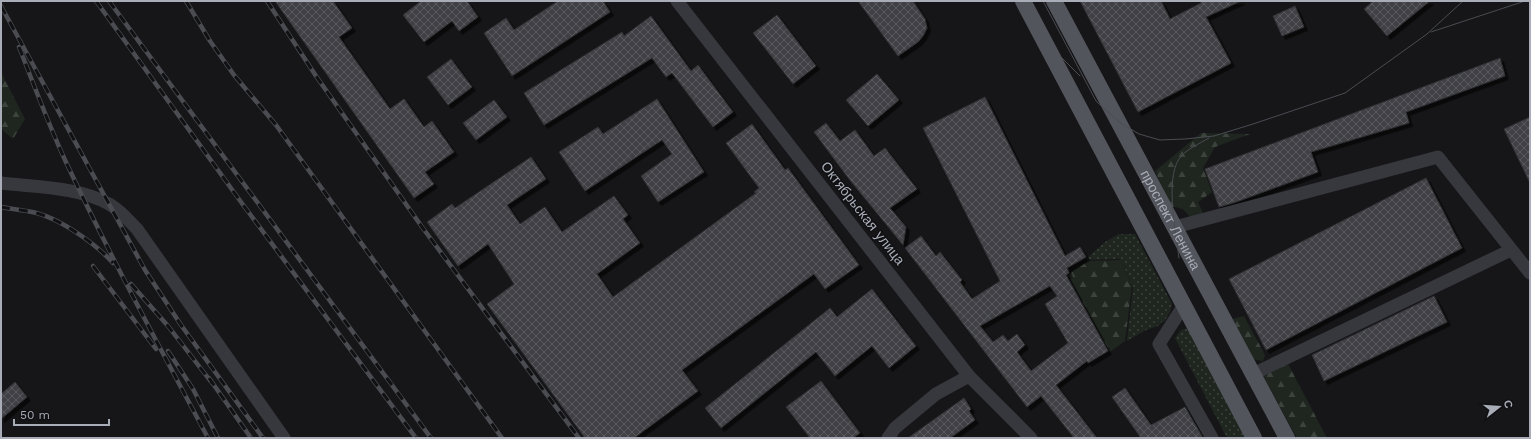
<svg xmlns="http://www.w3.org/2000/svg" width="1531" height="439" viewBox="0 0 1531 439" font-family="'Work Sans',sans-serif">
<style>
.grass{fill:url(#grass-dots)}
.forest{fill:url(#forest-firs)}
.building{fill:url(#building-cross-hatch);stroke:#303034;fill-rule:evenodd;filter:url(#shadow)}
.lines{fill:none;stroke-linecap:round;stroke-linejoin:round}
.minor{stroke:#37383d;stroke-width:13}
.major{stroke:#53555c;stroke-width:16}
.tram{stroke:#4a4c52;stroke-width:1}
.rail-casing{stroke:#4a4c52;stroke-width:4.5}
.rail{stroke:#111113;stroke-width:3;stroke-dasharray:9;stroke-linecap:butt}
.labels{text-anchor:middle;stroke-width:3;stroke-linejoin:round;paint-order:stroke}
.street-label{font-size:14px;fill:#a8adb8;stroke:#111113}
</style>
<defs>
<pattern id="grass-dots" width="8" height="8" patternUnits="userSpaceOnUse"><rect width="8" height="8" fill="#1e261f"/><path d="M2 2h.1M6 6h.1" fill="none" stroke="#3c433d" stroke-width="1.8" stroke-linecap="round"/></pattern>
<pattern id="forest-firs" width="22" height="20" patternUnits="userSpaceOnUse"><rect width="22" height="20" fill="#1e261f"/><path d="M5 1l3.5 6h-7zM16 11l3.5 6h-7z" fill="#3c433d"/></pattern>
<pattern id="building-cross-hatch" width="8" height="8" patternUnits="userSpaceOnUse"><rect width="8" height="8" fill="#404145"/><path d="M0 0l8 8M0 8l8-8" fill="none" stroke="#595a5e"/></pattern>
<filter id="shadow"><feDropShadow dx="3.5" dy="3.5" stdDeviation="0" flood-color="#0009"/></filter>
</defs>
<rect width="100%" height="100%" fill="#161618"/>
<!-- grass -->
<g class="grass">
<polygon points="1119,234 1125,237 1120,234 1135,234 1172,304 1170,312 1164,322 1163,321 1158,326 1146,330 1127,341 1133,287 1121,260 1119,259 1085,260 1105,242"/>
<polygon points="1190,328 1247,438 1227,438 1175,338 1181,330"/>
</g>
<!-- forest -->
<g class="forest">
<polygon points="1,72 25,119 13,139 1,129"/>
<polygon points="1201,133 1250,134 1215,147 1203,168 1212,192 1198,202 1203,213 1192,219 1183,209 1171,206 1155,171"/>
<polygon points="1121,260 1132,286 1125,341 1110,352 1068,275 1088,261"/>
<polygon points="1244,316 1265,355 1263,361 1252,359 1232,319"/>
<polygon points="1287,362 1327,438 1297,438 1263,376"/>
</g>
<!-- building -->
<g class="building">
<polygon points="275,1 333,1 352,28 339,37 390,109 404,99 424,127 432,121 454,152 425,172 434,184 414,198"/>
<polygon points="421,1 467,1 478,17 459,31 452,21 424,42 403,15"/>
<polygon points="558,1 603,1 610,12 512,76 484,33 506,18 514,30"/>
<polygon points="858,1 913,1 925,19 927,28 923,36 918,42 898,56"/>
<polygon points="1080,1 1161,1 1170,19 1201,3 1201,1 1241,1 1206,17 1231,63 1138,112"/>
<polygon points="1373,1 1430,1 1387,36 1364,9"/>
<polygon points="1295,6 1304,27 1282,36 1273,16"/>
<polygon points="777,15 816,66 793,84 753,33"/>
<polygon points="651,16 691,71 698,65 733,112 713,127 672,73 666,77 652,58 544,125 524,93 622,32 624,36"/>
<polygon points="1500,58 1505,76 1406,112 1409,123 1311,152 1318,172 1236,202 1219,207 1205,169"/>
<polygon points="451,59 472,87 448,105 427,77"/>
<polygon points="877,74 899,100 868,126 846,100"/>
<path d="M985,97L1065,256L1080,247L1086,257L1067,268L1069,273L1066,275L1108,351L1088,363L1087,361L1056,385L1097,438H1074L1041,396L1027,407L905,248L921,236L936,256L940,252L962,280L960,282L972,299L1000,281L923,128ZM1050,286L1057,296L1045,304L1068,343L1031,371L1017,352L1025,345L1017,334L1008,341L1003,335L993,342L980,326Z"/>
<polygon points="657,99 704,172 658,202 641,176 672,154 662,140 585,191 559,152 598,127 603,134"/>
<polygon points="494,100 507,117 476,140 463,123"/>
<polygon points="1530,117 1530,183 1504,129"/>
<polygon points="826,123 840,141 855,130 874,156 885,148 917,189 890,208 906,227 903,245 849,179 814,132"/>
<polygon points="752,124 785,170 788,168 859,265 825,289 814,274 682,370 698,391 634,438 585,438 487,304 514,284 488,244 458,266 427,222 452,204 455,208 531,157 546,179 507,205 520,224 545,207 562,232 614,196 628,215 623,219 640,243 597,274 613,297 756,193 754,192 759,188 726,143"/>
<polygon points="1426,178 1462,248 1266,350 1229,279"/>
<polygon points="872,289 916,346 889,368 872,346 835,376 816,352 721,428 705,408 830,308 837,317"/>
<polygon points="1434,296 1447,322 1324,381 1312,355"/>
<polygon points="821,381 860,433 853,438 810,438 786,407"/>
<polygon points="15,382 27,397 1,419 1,394"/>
<polygon points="1125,388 1151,425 1185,407 1203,438 1141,438 1112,397"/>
<polygon points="964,398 971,409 969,411 975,420 950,438 908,438"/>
</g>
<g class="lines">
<!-- minor -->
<g class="minor">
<polyline points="677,1 969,376 1031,438"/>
<path d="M1,183C35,187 80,187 109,204C120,210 128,220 137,229L284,438"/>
<polyline points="1175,227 1438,157 1530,273"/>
<polyline points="1184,305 1159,344 1212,438"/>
<polyline points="1253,374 1511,250"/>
<polyline points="888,438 895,428 936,394 969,376"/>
</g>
<!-- major -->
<g class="major">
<polyline points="1023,1 1254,438"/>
<path id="s1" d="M1054,1L1287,438"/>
</g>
<!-- tram -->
<g class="tram">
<polyline points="1043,1 1096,101 1119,122 1139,134 1160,140 1185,139 1214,136 1253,124 1345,93 1427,34 1463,1"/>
<polyline points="1431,32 1525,1"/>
<polyline points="1061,57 1080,76"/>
<path d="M1179,258C1176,233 1165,180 1179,159C1186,149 1199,144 1209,138"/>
</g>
<!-- rail casing -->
<g class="rail-casing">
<g id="rail">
<polyline points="96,1 241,202 416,438"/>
<polyline points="109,1 431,438"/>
<polyline points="186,1 210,41 234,75 276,125 502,438"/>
<polyline points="267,1 316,76 422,227 579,438"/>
<polyline points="1,6 145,270 181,325 263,438"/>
<path d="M19,47C34,85 48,123 65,160C109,254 159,346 208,438"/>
<path d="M1,207C11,209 22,210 32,212C58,217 95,243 113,263"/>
<polyline points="93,266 156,349"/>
<polyline points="131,284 168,326 212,383"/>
<polyline points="168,351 193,389 218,438"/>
<polyline points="209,378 251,438"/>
</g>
</g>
<!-- rail -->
<use href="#rail" class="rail"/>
</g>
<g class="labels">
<!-- street labels -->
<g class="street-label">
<text transform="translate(863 213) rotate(52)" y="5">Октябрьская улица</text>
<text dy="5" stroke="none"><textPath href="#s1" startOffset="248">проспект Ленина</textPath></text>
</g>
</g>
<!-- border -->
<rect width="1531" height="439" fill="none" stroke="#a8adb8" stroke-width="4"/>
<!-- north arrow -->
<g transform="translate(1499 407) rotate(73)" stroke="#111113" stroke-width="3" paint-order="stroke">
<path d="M0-3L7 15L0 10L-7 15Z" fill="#a8adb8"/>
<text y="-6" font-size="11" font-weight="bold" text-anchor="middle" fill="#a8adb8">С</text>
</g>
<!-- scale -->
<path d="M14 419v6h95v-6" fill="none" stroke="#a8adb8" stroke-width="2"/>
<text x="20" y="419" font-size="12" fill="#a8adb8" stroke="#111113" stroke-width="3" paint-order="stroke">50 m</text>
</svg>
